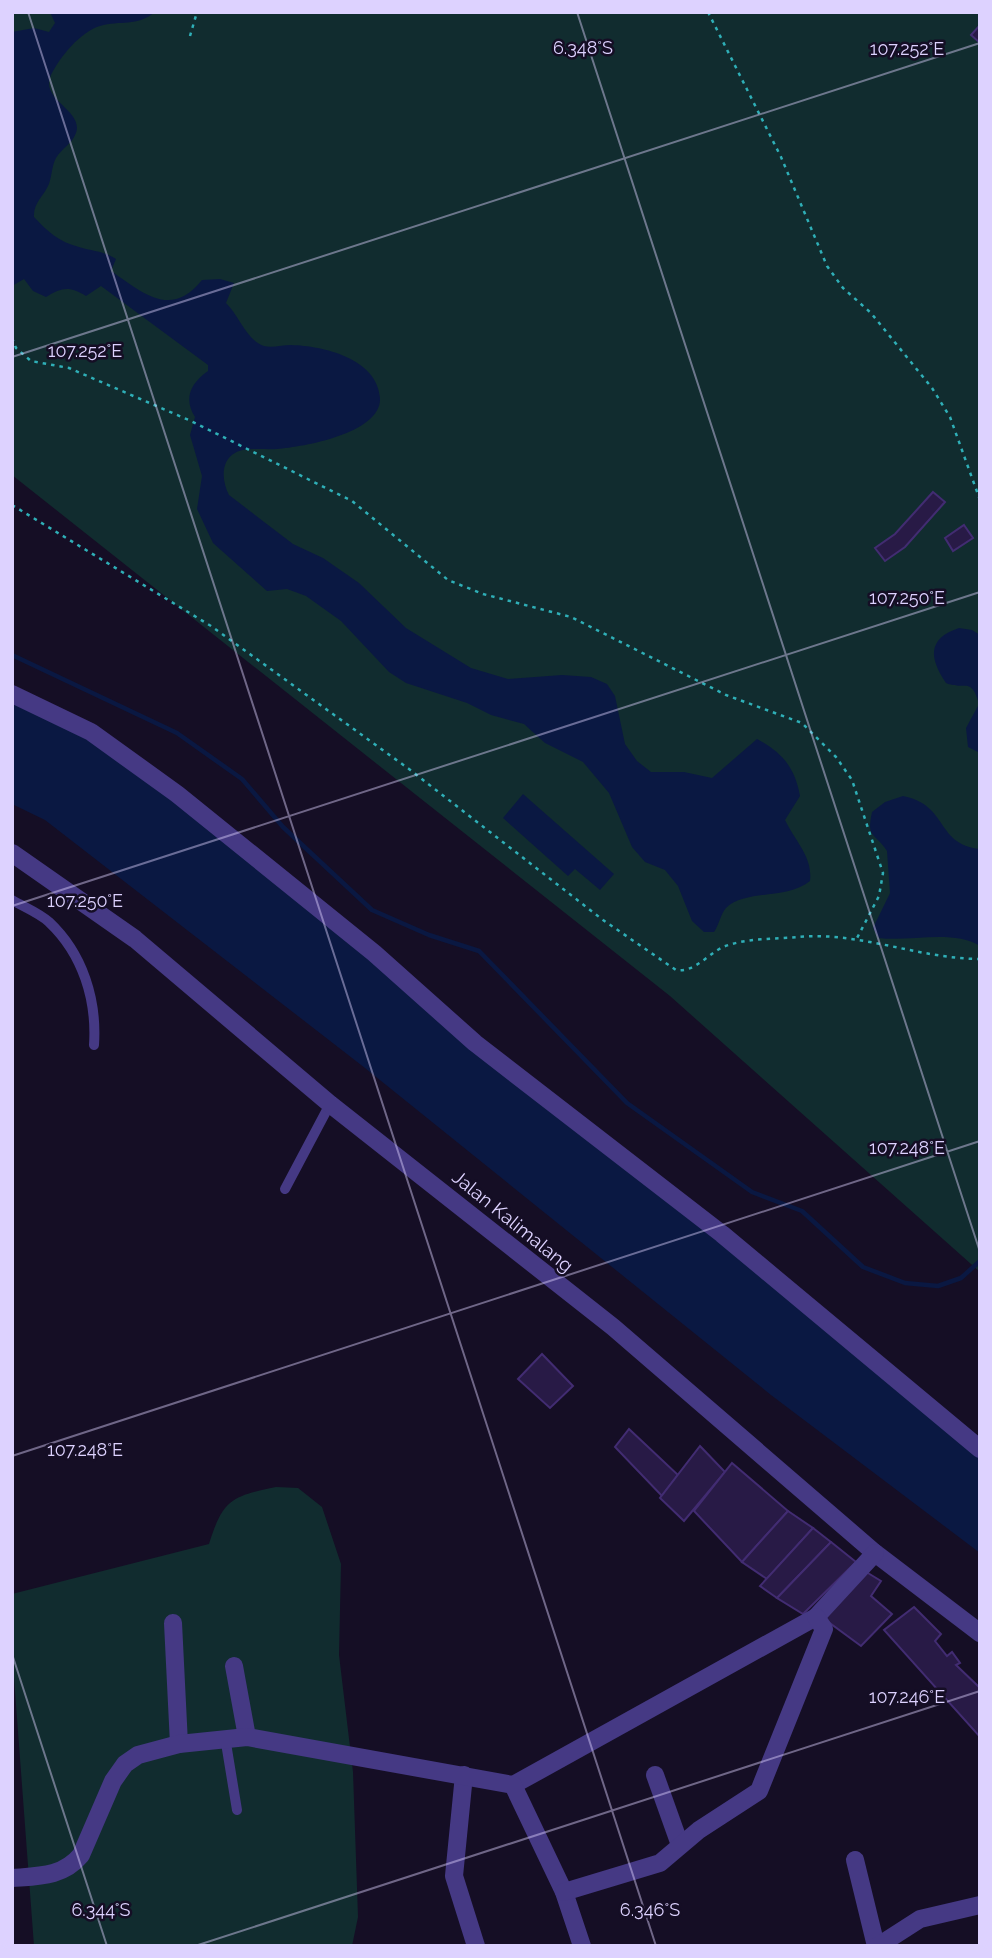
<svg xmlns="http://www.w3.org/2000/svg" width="992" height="1958" viewBox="0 0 992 1958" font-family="Raleway,sans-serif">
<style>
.green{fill:#112c2f}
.water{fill:#0a1842}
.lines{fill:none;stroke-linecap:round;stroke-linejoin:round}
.stream{stroke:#0a1842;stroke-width:4.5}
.building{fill:#281a46;stroke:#422c72;stroke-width:2}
.path{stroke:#2fafb7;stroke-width:2.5;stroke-dasharray:3.5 5;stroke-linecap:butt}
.lane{stroke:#453984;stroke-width:10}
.street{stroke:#453984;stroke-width:18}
.ticks{fill:none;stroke:#ddd2ff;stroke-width:2;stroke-opacity:0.45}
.labels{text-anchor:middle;stroke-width:5;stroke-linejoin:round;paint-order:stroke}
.street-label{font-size:19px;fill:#ddd2ff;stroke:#150e25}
.ticks-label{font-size:18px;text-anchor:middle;fill:#ddd2ff;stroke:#150e25;stroke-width:5;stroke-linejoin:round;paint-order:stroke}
</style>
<rect width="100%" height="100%" fill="#150e25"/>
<!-- green -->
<g class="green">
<polygon points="12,12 980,12 980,1272 670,996 12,475"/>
<path d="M276,1487L298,1488L322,1507L341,1564L339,1655L353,1772L358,1917L352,1946H34L12,1651V1594L209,1544C223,1499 232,1496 276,1487Z"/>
</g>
<!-- water -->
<g class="water">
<path d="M50,12H155C137,27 120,20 100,26C80,32 60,57 51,75C39,100 84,110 76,133C72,144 62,148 56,158C52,165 52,175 49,184C44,196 33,203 34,217C47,231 59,242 79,247C92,251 104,251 116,259L111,271C143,293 171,319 202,280L220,279L234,283L226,303C238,314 247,341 264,346C272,348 283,345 291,345C323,346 377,358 380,398C382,433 304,447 277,449C265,450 245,447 235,453C220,461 222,482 229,495L293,544L323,558L359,583L406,628L471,668L508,679L562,675L591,677L607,684L615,696L625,744L637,761L651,772H684L712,778L757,739C783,753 795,768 800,796L785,820C795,841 813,857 810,881C787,900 746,889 726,908C721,913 719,925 714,932H704L692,921L678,886L665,870L645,862L632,847L609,793L583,762L545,743L524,724L491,715L467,703L406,683L389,672L341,621L306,596L287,589L267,591L213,543L197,509L202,476L190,435L195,417C183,398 191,383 208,371V365L101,286L86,296C70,286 62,287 46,297L33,291L24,279L12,286V32L34,28L49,32L55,23Z"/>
<path d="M959,628L972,630L980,635V753L968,747L966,728L979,704C971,676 966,691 946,683C930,659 926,639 959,628Z"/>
<polygon points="12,694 91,732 980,1449 980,1553 771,1395 365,1068 45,820 12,804"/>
<polygon points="523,794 614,874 600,890 575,869 568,876 503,818"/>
<path d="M903,796C949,805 935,844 980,849V946C953,929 910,942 879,938L873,928L890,893L887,851C875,832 866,839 872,812L885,802Z"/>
</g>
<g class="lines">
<!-- stream -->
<polyline class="stream" points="12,655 177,733 242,779 283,827 372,910 429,935 479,951 627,1103 752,1192 802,1211 863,1267 905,1283 938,1286 961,1278 980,1261"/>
</g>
<!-- building -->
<g class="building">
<polygon points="980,25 980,43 971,35"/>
<polygon points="933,492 945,502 905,547 885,561 875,548 895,534"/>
<polygon points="964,525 973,538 953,551 945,538"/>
<polygon points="542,1354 573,1386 550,1408 518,1379"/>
<polygon points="629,1429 678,1475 662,1496 615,1447"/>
<polygon points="700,1446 725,1472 684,1521 660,1498"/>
<polygon points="732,1463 788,1511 742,1562 694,1511"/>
<polygon points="788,1511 813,1528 767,1579 742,1562"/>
<polygon points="813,1528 831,1542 777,1598 760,1586"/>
<polygon points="831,1542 856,1562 803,1614 777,1598"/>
<polygon points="863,1570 881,1581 871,1596 892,1614 861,1646 823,1618"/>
<polygon points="914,1607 941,1634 935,1641 947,1656 952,1652 960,1663 956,1665 980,1688 980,1737 884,1630"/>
</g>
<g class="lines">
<!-- path -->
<g class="path">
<polyline points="708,12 781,157 827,266 843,288 871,313 932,388 950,417 980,500"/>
<polyline points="190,36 197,12"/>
<polyline points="12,338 16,348 31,361 69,368 191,421 352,501 448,580 483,594 571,617 726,695 802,723 836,757 852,780 883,873 879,896 856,940"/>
<path d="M12,505L211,626L409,769L603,920L676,970C694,973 708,954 723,947C745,938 775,939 798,937C859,931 919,959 980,959"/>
</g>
<!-- lane -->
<g class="lane">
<path d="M12,900C24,907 39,913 49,922C83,954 97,1000 94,1045"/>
<polyline points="285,1189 330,1104"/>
<polyline points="225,1737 237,1810"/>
</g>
<!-- street -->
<g class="street">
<polyline points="12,694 91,732 177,794 374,953 475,1043 722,1234 980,1449"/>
<polyline points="12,853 135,939 330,1104 613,1327 875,1553 980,1633"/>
<polyline points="173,1623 179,1744"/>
<polyline points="234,1666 247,1737"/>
<polyline points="464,1775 454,1876 476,1946"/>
<polyline points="655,1775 680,1845"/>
<polyline points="513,1785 816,1617 875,1553"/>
<polyline points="855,1860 876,1946"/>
<path d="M12,1878C38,1876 63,1877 81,1855L113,1781L125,1764L138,1755L179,1744L247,1737L513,1785L564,1892L582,1946"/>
<polyline points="564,1892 660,1863 699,1830 759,1791 824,1629 816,1617"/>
<polyline points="878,1946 920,1919 980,1905"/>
</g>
</g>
<!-- ticks -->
<path class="ticks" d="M28,12L656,1946M577,12L980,1252M12,357L980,43M12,906L980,592M12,1456L980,1141M12,1654L107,1946M195,1946L980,1691"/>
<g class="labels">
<!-- street labels -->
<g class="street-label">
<text transform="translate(513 1221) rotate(39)" y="7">Jalan Kalimalang</text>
</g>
</g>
<g class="ticks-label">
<text x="583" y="54">6.348°S</text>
<text x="907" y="55">107.252°E</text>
<text x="85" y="357">107.252°E</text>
<text x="907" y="604">107.250°E</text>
<text x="85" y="907">107.250°E</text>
<text x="907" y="1154">107.248°E</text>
<text x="85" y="1456">107.248°E</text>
<text x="907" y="1703">107.246°E</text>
<text x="101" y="1916">6.344°S</text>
<text x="650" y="1916">6.346°S</text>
</g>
<!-- border -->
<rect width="992" height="1958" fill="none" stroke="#ddd2ff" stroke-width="28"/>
</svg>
